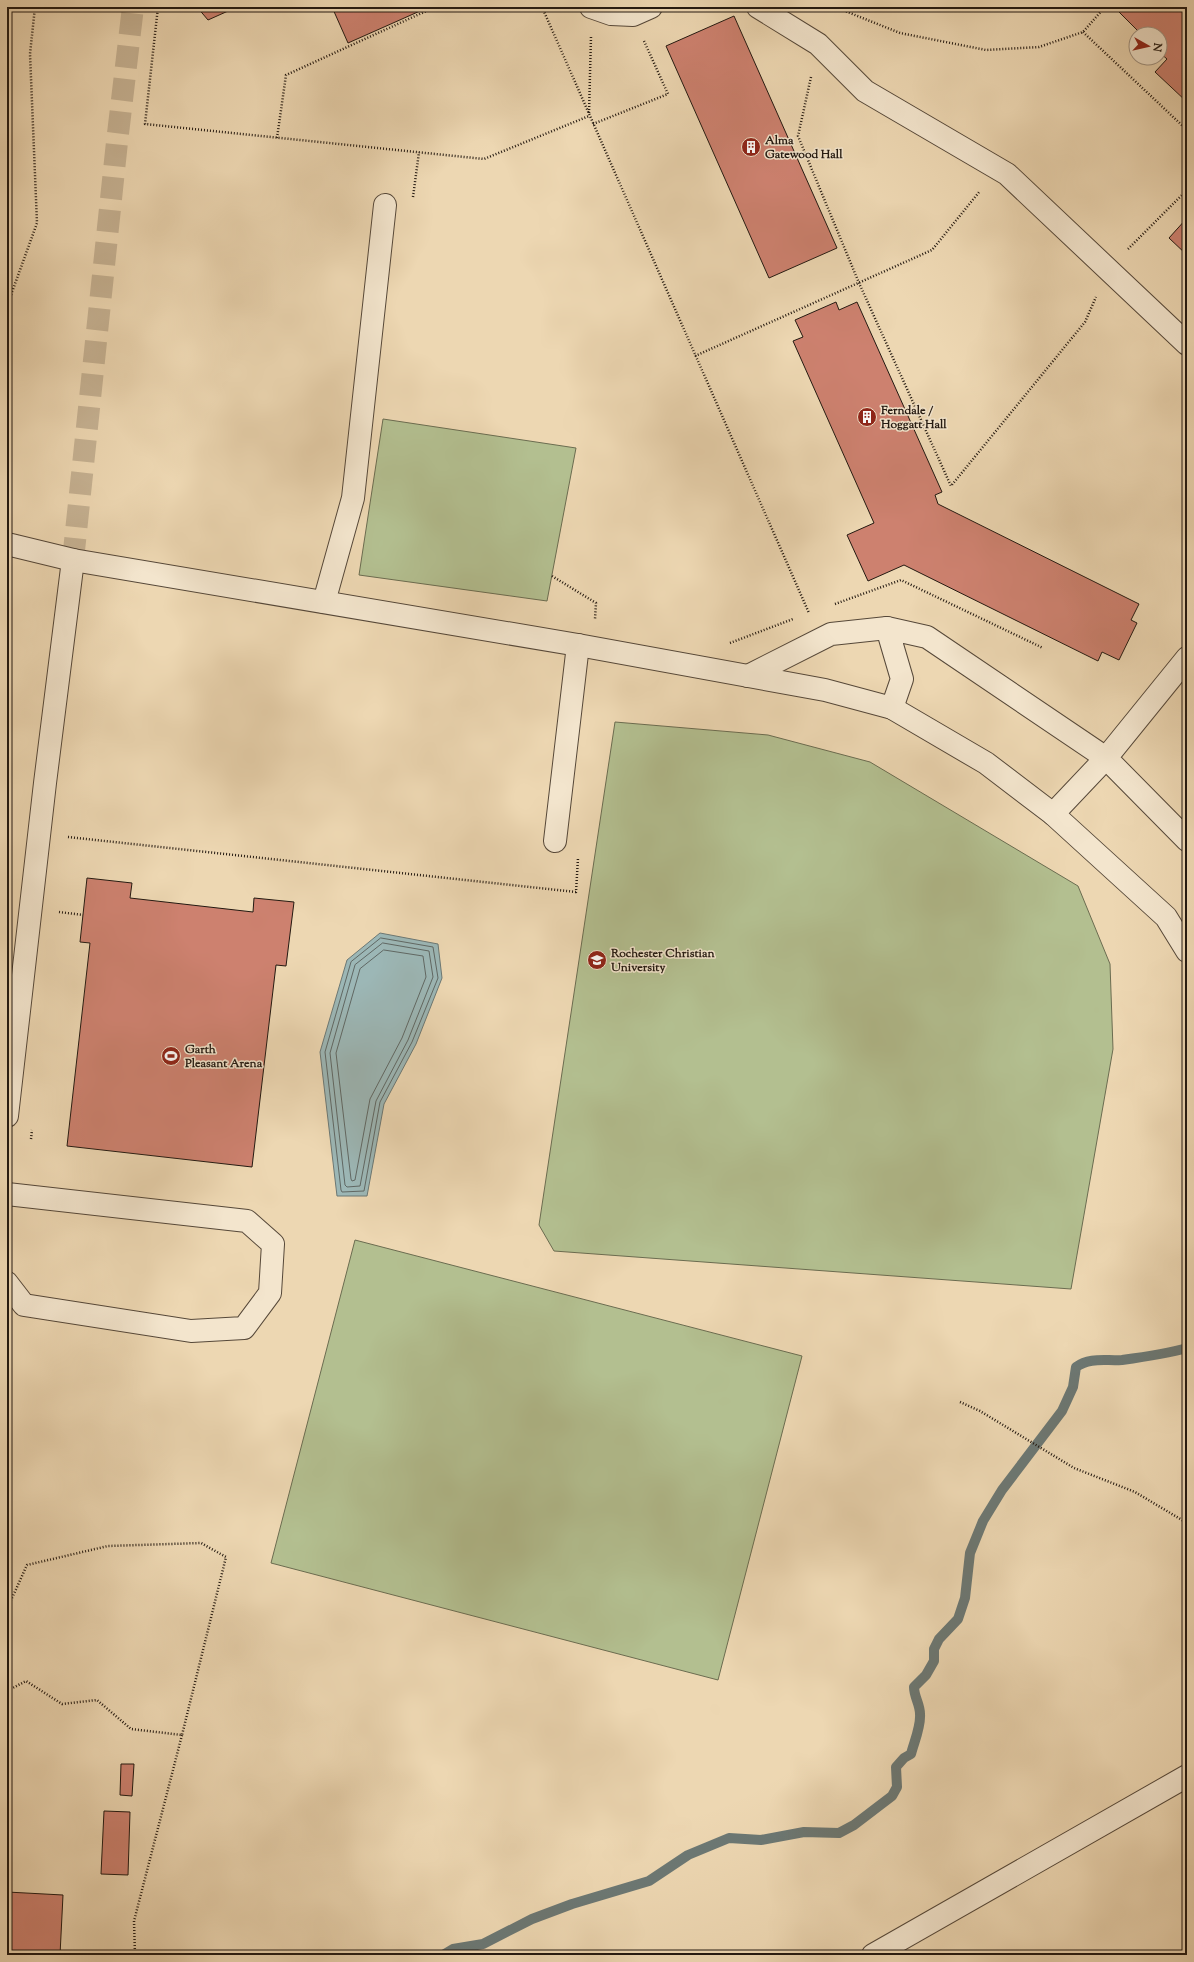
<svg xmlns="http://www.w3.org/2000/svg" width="1194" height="1962" viewBox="0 0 1194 1962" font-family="'Sorts Mill Goudy',serif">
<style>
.green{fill:#b3bf90;stroke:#6b6c50}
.water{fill:#9cb7b6;stroke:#6c7874}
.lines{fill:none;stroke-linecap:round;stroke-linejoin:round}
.shore{stroke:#606864;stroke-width:1}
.stream{stroke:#6c7874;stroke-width:10}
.building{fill:#cd816f;stroke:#231911}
.minor-tunnel{stroke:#c5b192;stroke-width:22;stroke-dasharray:22 11;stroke-linecap:butt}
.minor-casing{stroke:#564839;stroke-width:24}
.path{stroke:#231911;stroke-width:2.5;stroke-dasharray:1 2;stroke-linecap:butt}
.minor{stroke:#f3e5cd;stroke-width:22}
.labels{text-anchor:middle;stroke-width:3;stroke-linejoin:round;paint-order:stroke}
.poi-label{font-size:12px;font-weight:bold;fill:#231911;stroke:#f3e5cd;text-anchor:start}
</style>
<rect width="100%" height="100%" fill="#edd7b2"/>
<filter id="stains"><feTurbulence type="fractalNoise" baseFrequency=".005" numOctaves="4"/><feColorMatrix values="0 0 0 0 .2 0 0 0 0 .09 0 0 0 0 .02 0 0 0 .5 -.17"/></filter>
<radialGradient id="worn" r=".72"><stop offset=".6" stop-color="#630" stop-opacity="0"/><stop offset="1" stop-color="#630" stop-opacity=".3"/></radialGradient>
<!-- green -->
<g class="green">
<polygon points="383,419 576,448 547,601 359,575"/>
<polygon points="615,722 768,735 870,762 1078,886 1110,964 1113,1049 1071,1289 554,1251 539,1225"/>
<polygon points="355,1240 802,1356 718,1680 271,1563"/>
</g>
<!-- water -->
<polygon class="water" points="380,933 438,944 442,978 416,1044 384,1104 367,1196 337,1196 320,1052 347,960"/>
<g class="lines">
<!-- shore -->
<g class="shore">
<polygon points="381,938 433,947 438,978 412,1042 380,1102 364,1191 342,1192 341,1190 325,1052 351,962"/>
<polygon points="383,943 429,951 433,977 408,1040 376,1101 360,1186 347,1187 345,1185 330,1053 355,965"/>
<polygon points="384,950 423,956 426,977 402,1038 370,1099 355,1180 352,1181 351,1179 336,1053 360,969"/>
</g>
<!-- stream -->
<path class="stream" d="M443,1955L453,1949L483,1944L532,1919L572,1904L649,1881L688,1855L729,1838L761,1840L804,1832L839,1833L854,1825L892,1796L897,1787L896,1767L904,1758L911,1754C914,1742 921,1727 920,1714C920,1704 914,1697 914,1687L926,1675L934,1661V1649L939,1639L958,1619L965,1598L970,1553L983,1521L1002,1490L1062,1411L1073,1387L1076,1367C1090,1357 1105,1361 1122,1360C1144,1357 1166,1354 1187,1348"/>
</g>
<!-- building -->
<g class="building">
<polygon points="197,7 237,7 208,20"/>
<polygon points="332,7 429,7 348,43"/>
<polygon points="1114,7 1183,7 1187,11 1187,102 1155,72 1167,59 1160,53 1160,34 1141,34"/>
<polygon points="734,16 837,248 769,278 666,46"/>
<polygon points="1187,218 1187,255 1169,238"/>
<polygon points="836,302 839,310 857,302 942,492 935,495 938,504 1139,604 1131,620 1137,623 1119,660 1102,652 1098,661 904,565 868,581 847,535 874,523 793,341 803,337 795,320"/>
<polygon points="87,878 132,883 130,898 253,912 254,898 294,902 286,966 276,965 252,1167 67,1146 90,943 80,942"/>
<polygon points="121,1764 134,1764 132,1796 120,1795"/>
<polygon points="104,1811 130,1812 128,1875 101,1874"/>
<polygon points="7,1892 63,1895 60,1955 7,1955"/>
</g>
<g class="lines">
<!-- minor-tunnel -->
<polyline class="minor-tunnel" points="73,560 117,142 133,7"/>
<!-- minor casing -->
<g class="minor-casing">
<g id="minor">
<polyline points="591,7 611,14 633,15 651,7"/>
<polyline points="758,7 818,44 865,91 1007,174 1187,344"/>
<polyline points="7,544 73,560 578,645 825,690 892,708 986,763 1053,814 1166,917 1187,951"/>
<polyline points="324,602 353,498 385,205"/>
<polyline points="1187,658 1106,758 1187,840"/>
<polyline points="748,676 831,634 887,628"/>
<polyline points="892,708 902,679 887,628 927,637 1106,758 1053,814"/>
<polyline points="555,841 578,645"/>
<polyline points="7,1116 45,783 73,560"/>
<polyline points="7,1194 247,1221 273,1244 270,1293 244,1328 191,1331 24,1305 7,1283"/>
<polyline points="873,1955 1187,1776"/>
</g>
</g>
<!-- path -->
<g class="path">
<polyline points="158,7 145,124 484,159 589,116"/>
<polyline points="542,7 809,613"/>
<polyline points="835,7 900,33 986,50 1039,47 1083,32 1105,7"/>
<polyline points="1083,32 1187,130"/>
<polyline points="811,77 798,136 859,283 951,486 1085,322 1096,297"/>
<polyline points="589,113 591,36"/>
<polyline points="593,124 668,94 644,41"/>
<polyline points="277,138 286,75 435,7"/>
<polyline points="413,197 419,152"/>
<polyline points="1128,249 1187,190"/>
<polyline points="7,306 37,223 30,54 35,7"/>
<polyline points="695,356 932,250 980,191"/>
<polyline points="552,576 596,603 595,619"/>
<polyline points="835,604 901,580 1043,648"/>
<polyline points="730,643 793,619"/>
<polyline points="68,837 576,892 578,858"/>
<polyline points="59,912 83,915"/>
<polyline points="31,1139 32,1130"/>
<polyline points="960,1402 980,1411 1074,1468 1135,1492 1187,1523"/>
<polyline points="7,1609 27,1565 108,1546 201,1543 226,1557 182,1735 131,1729 97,1700 62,1704 26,1681 7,1691"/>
<polyline points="135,1955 134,1921 182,1735"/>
</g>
<!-- minor -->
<use href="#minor" class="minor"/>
</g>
<!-- icons -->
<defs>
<g id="building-disc" transform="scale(1)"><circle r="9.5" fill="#8f2418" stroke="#f3e5cd"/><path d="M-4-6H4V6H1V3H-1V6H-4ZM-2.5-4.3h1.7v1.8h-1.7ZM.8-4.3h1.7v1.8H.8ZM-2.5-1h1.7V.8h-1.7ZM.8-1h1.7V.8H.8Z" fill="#fff"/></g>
<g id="university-disc" transform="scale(1)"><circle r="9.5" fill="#8f2418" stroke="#f3e5cd"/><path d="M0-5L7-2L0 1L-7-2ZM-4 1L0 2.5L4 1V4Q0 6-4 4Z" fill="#fff"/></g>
<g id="stadium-disc" transform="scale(1)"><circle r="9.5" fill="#8f2418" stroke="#f3e5cd"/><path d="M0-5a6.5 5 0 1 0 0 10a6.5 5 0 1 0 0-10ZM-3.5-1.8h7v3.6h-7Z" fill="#fff"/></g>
</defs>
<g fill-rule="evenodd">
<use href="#building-disc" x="751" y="147"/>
<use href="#building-disc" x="867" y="417"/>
<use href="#university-disc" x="597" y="960"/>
<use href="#stadium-disc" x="171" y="1056"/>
</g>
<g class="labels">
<!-- poi labels -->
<g class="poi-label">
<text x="765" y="144">Alma<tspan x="765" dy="14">Gatewood Hall</tspan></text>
<text x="881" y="414">Ferndale /<tspan x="881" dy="14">Hoggatt Hall</tspan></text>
<text x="611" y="957">Rochester Christian<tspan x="611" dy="14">University</tspan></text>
<text x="185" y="1053">Garth<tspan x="185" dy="14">Pleasant Arena</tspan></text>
</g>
</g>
<!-- margin -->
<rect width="1194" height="1962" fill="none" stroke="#edd7b2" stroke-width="24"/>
<rect x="8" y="8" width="1178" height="1946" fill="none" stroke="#231911" stroke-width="2"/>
<rect x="12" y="12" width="1170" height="1938" fill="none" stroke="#231911"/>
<!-- north arrow -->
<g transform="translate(1148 46) rotate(98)"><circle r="19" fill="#f3e5cd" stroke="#a09382"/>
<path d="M0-3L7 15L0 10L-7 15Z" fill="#8f2418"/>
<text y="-6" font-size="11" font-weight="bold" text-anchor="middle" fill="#231911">N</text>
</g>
<rect width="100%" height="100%" filter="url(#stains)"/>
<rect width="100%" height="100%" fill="url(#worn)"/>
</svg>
